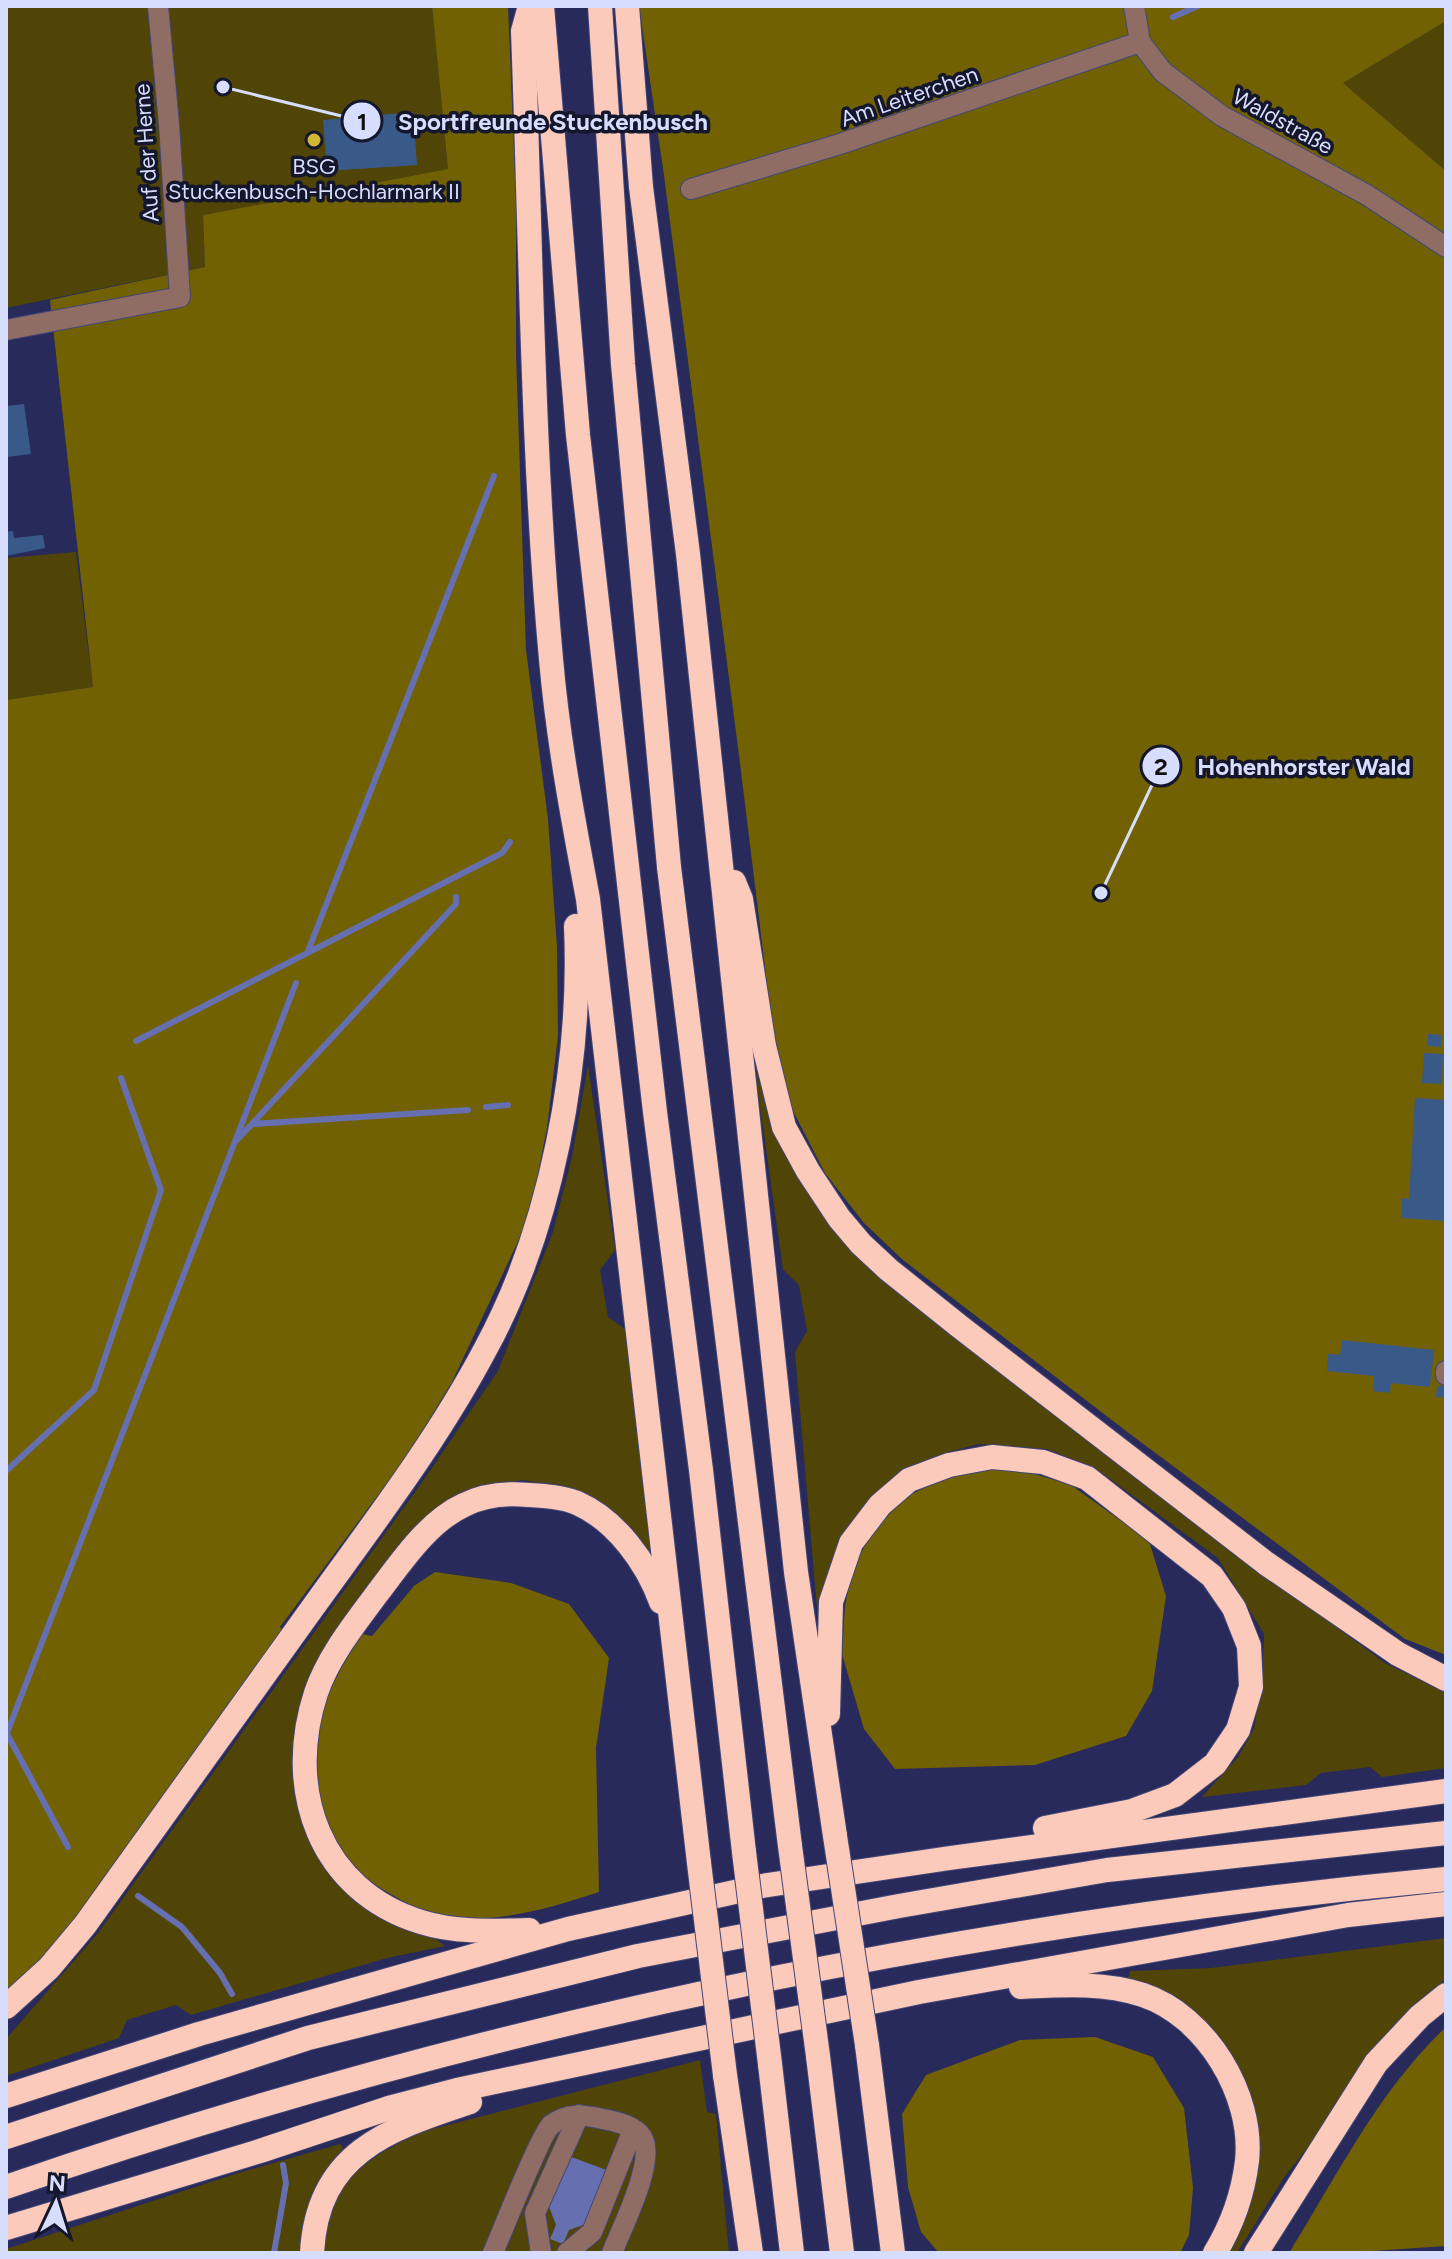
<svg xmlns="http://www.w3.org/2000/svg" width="1452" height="2259" viewBox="0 0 1452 2259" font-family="Figtree,sans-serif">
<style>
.green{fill:#504406}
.forest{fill:#726103}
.water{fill:#666fb0}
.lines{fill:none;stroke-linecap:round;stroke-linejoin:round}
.stream{stroke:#666fb0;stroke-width:6}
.building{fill:#395a89}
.minor-casing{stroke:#434775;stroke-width:22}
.highway-casing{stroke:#434775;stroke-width:26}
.minor{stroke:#8f6d64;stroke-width:20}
.highway{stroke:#fccabb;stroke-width:24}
.highway-bridge-casing{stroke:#434775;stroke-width:26;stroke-linecap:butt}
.highway-bridge{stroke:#fccabb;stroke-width:24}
.poi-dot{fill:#d1b736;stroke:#14162c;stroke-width:3}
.labels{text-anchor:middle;stroke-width:7;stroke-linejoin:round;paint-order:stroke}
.street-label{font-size:22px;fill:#d7ddfc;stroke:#14162c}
.poi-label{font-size:22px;fill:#d7ddfc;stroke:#14162c}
.leader{fill:none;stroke:#d7ddfc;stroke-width:3}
.callout-dot{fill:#d7ddfc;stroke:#14162c;stroke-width:3}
.mark-label{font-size:24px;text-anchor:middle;font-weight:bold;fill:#111}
.callout-label{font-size:24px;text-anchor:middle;font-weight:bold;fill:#d7ddfc;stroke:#14162c;stroke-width:7;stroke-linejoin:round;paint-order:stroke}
</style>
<rect width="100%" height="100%" fill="#272a5b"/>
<!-- green -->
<g class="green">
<polygon points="6,6 432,6 448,169 203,215 205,267 6,308"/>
<polygon points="1446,21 1446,171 1343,83"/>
<polygon points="76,552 93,687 6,700 6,558"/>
<polygon points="754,1064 775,1132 820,1212 891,1284 1261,1572 1385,1663 1446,1693 1446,1768 1382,1777 1370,1767 1321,1773 1306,1785 1202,1797 1238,1757 1254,1729 1262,1681 1264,1634 1218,1558 1095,1468 1047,1449 978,1444 935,1456 896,1476 840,1540 818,1620 795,1352 807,1331 799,1285 783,1269"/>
<polygon points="588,1065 615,1250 600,1270 608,1317 625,1329 654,1550 651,1555 633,1529 595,1500 557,1486 522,1480 489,1487 386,1561 293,1766 300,1814 317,1851 445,1946 387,1958 191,2015 176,2005 127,2020 119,2038 6,2076 6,2039 98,1933 425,1478 498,1371 553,1232 572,1157"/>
<path d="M1446,1938V1978L1387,2037L1325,2126L1285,2176L1237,2253H1229C1254,2210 1267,2153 1254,2104C1250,2088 1240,2073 1232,2059C1223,2044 1212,2027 1198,2015C1178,1996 1153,1987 1128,1978L1130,1971L1211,1968Z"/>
<path d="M700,2060L707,2112L716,2114L729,2253H323C327,2183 365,2158 424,2131Z"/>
<polygon points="340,2144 343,2148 330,2166 302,2253 6,2253 6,2249 235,2174"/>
</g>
<!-- forest -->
<g class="forest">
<polygon points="432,6 508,6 516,200 516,354 526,650 548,819 557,947 558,1036 547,1128 529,1218 452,1382 407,1456 280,1627 283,1631 95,1894 38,1964 6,1994 6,700 93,687 50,300 205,267 203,215 448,169"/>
<polygon points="639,6 1446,6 1446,21 1343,83 1446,171 1446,1655 1405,1639 1130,1434 903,1260 864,1223 825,1173 792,1109 773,1033 740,763 664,175"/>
<polygon points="1000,1468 1031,1473 1071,1485 1149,1541 1166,1596 1152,1691 1126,1736 1035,1765 895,1769 864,1729 842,1654 845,1606 853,1567 875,1528 908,1496 938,1481 969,1470"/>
<path d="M435,1572L511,1583L569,1604L609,1658L596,1748L599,1892C549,1908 502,1923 449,1917C428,1914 405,1903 387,1892C373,1883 359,1875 348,1862C314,1822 309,1759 323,1710C331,1683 347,1658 362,1634L372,1636L414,1586Z"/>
<path d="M1446,2027V2246L1343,2253H1289C1337,2176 1379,2090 1446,2027Z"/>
<polygon points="1095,2037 1153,2057 1184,2108 1193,2188 1189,2235 1180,2253 939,2253 921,2232 908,2187 902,2114 926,2075 1020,2040"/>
</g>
<!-- water -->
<polygon class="water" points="566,2155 612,2172 592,2222 569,2230 563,2244 550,2239 556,2225 546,2199"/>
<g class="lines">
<!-- stream -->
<g class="stream">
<polyline points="1173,17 1198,6"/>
<polyline points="308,951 494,476"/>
<polyline points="136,1041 502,853 510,842"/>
<polyline points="486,1107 508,1105"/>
<polyline points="252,1124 468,1110"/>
<polyline points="237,1140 456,904 456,897"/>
<polyline points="6,1471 94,1390 161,1190 121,1078"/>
<polyline points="6,1732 68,1847"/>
<polyline points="7,1733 296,983"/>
<polyline points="138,1896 182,1927 220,1973 232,1994"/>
<polyline points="274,2253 286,2183 283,2165"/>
</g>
</g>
<!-- building -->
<g class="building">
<polygon points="413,112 417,165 327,171 323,120"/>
<polygon points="24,404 31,454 6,457 6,406"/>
<polygon points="13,531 14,538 43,535 45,548 6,556 6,532"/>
<polygon points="1428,1034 1441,1035 1441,1047 1427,1046"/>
<polygon points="1424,1053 1443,1054 1442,1084 1422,1083"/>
<polygon points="1415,1098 1446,1100 1446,1221 1401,1218 1402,1198 1409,1199"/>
<polygon points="1342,1340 1434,1350 1430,1387 1391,1383 1390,1393 1373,1391 1374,1376 1327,1371 1328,1354 1340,1355"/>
<polygon points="1437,1386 1446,1386 1446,1397 1436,1397"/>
</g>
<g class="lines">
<!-- minor casing -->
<g class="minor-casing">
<g id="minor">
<polyline points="1134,6 1140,42 1163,72 1222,116 1367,195 1446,247"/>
<polyline points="691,189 840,144 1140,42"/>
<polyline points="6,330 180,297 169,124 158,6"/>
<polyline points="1446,1371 1446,1375"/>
<path d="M493,2253C501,2234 542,2132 551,2125C568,2112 584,2115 603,2119C616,2122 634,2125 642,2137C657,2160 621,2229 612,2253"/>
<polyline points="541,2253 535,2213 579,2115"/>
<polyline points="567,2253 592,2232 633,2130"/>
</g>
</g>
<!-- highway casing -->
<g class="highway-casing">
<g id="highway">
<path d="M530,6L523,31C531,240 532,451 551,659C558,740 573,819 588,899L699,1863"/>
<polyline points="542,6 578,435 655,1112 701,1470 744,1852"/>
<polyline points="600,6 623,364 669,867 790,1846"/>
<polyline points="627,6 641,187 688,554 796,1572 835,1836"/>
<polyline points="734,882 741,899 764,1046 784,1127 808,1171 839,1218 861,1244 889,1270 959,1326 1267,1564 1398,1654 1446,1679"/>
<polyline points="828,1714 831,1602 851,1543 880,1505 909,1480 949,1465 992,1457 1043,1462 1087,1478 1212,1576 1234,1608 1249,1646 1251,1687 1238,1730 1215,1764 1175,1795 1132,1811 1045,1828"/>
<path d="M529,1930C494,1931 456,1933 421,1922C320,1891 284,1790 316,1693C328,1657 354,1625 376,1595C400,1564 427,1522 464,1505C484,1495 508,1493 529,1495C545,1496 562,1497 577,1503C616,1520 647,1563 661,1602"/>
<path d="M1021,1987C1062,1985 1103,1982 1143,1995C1206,2016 1254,2095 1247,2161C1243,2194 1232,2225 1215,2253"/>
<path d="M6,2007L49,1968L85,1925C160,1820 235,1715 311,1610C372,1525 437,1441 486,1348C552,1226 582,1064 576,926"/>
<polyline points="867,2045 893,2253"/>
<polyline points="818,2056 842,2253"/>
<polyline points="770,2064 792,2253"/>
<polyline points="725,2075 751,2253"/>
<polyline points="6,2096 199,2034 568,1929 762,1886 950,1858 1446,1791"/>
<polyline points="6,2137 308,2038 638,1956 899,1906 1107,1870 1446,1833"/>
<path d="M6,2187C471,2027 957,1925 1446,1879"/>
<polyline points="6,2228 260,2151 392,2107 457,2090 919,1992 1348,1915 1446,1904"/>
<path d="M312,2253C317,2152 389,2129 470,2102"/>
<polyline points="1256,2253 1376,2063 1420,2016 1446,1995"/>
</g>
</g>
<!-- minor -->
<use href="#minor" class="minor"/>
<!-- highway -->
<use href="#highway" class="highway"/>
<!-- highway-bridge casing -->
<g class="highway-bridge-casing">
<g id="highway-bridge">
<polyline points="835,1836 867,2045"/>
<polyline points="790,1846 818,2056"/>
<polyline points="744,1852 770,2064"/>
<polyline points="699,1863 725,2075"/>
</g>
</g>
<!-- highway-bridge -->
<use href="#highway-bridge" class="highway-bridge"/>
</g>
<!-- markers -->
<circle class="poi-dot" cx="314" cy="140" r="8"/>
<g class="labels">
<!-- street labels -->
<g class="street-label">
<text transform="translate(909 96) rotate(-19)" y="8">Am Leiterchen</text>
<text transform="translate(1283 121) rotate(29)" y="8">Waldstraße</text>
<text transform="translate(146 153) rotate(-94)" y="8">Auf der Herne</text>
</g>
<!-- poi labels -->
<g class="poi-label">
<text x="314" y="174">BSG<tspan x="314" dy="25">Stuckenbusch-Hochlarmark II</tspan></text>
</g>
</g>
<!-- callouts -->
<path class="leader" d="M223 87L362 121M1101 893L1161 766"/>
<g class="callout-dot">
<circle cx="223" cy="87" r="8"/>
<circle cx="1101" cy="893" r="8"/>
<circle cx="362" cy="121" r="20"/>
<circle cx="1161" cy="766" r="20"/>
</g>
<g class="mark-label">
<text x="362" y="130">1</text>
<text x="1161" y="775">2</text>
</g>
<g class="callout-label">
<text x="553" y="130">Sportfreunde Stuckenbusch</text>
<text x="1304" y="775">Hohenhorster Wald</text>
</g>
<!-- border -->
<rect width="1452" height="2259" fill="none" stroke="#d7ddfc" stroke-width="16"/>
<!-- north arrow -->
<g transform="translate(56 2203) rotate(4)" stroke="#14162c" stroke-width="6" paint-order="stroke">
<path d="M0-6L14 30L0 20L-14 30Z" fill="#d7ddfc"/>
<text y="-12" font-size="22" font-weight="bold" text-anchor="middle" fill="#d7ddfc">N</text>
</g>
</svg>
